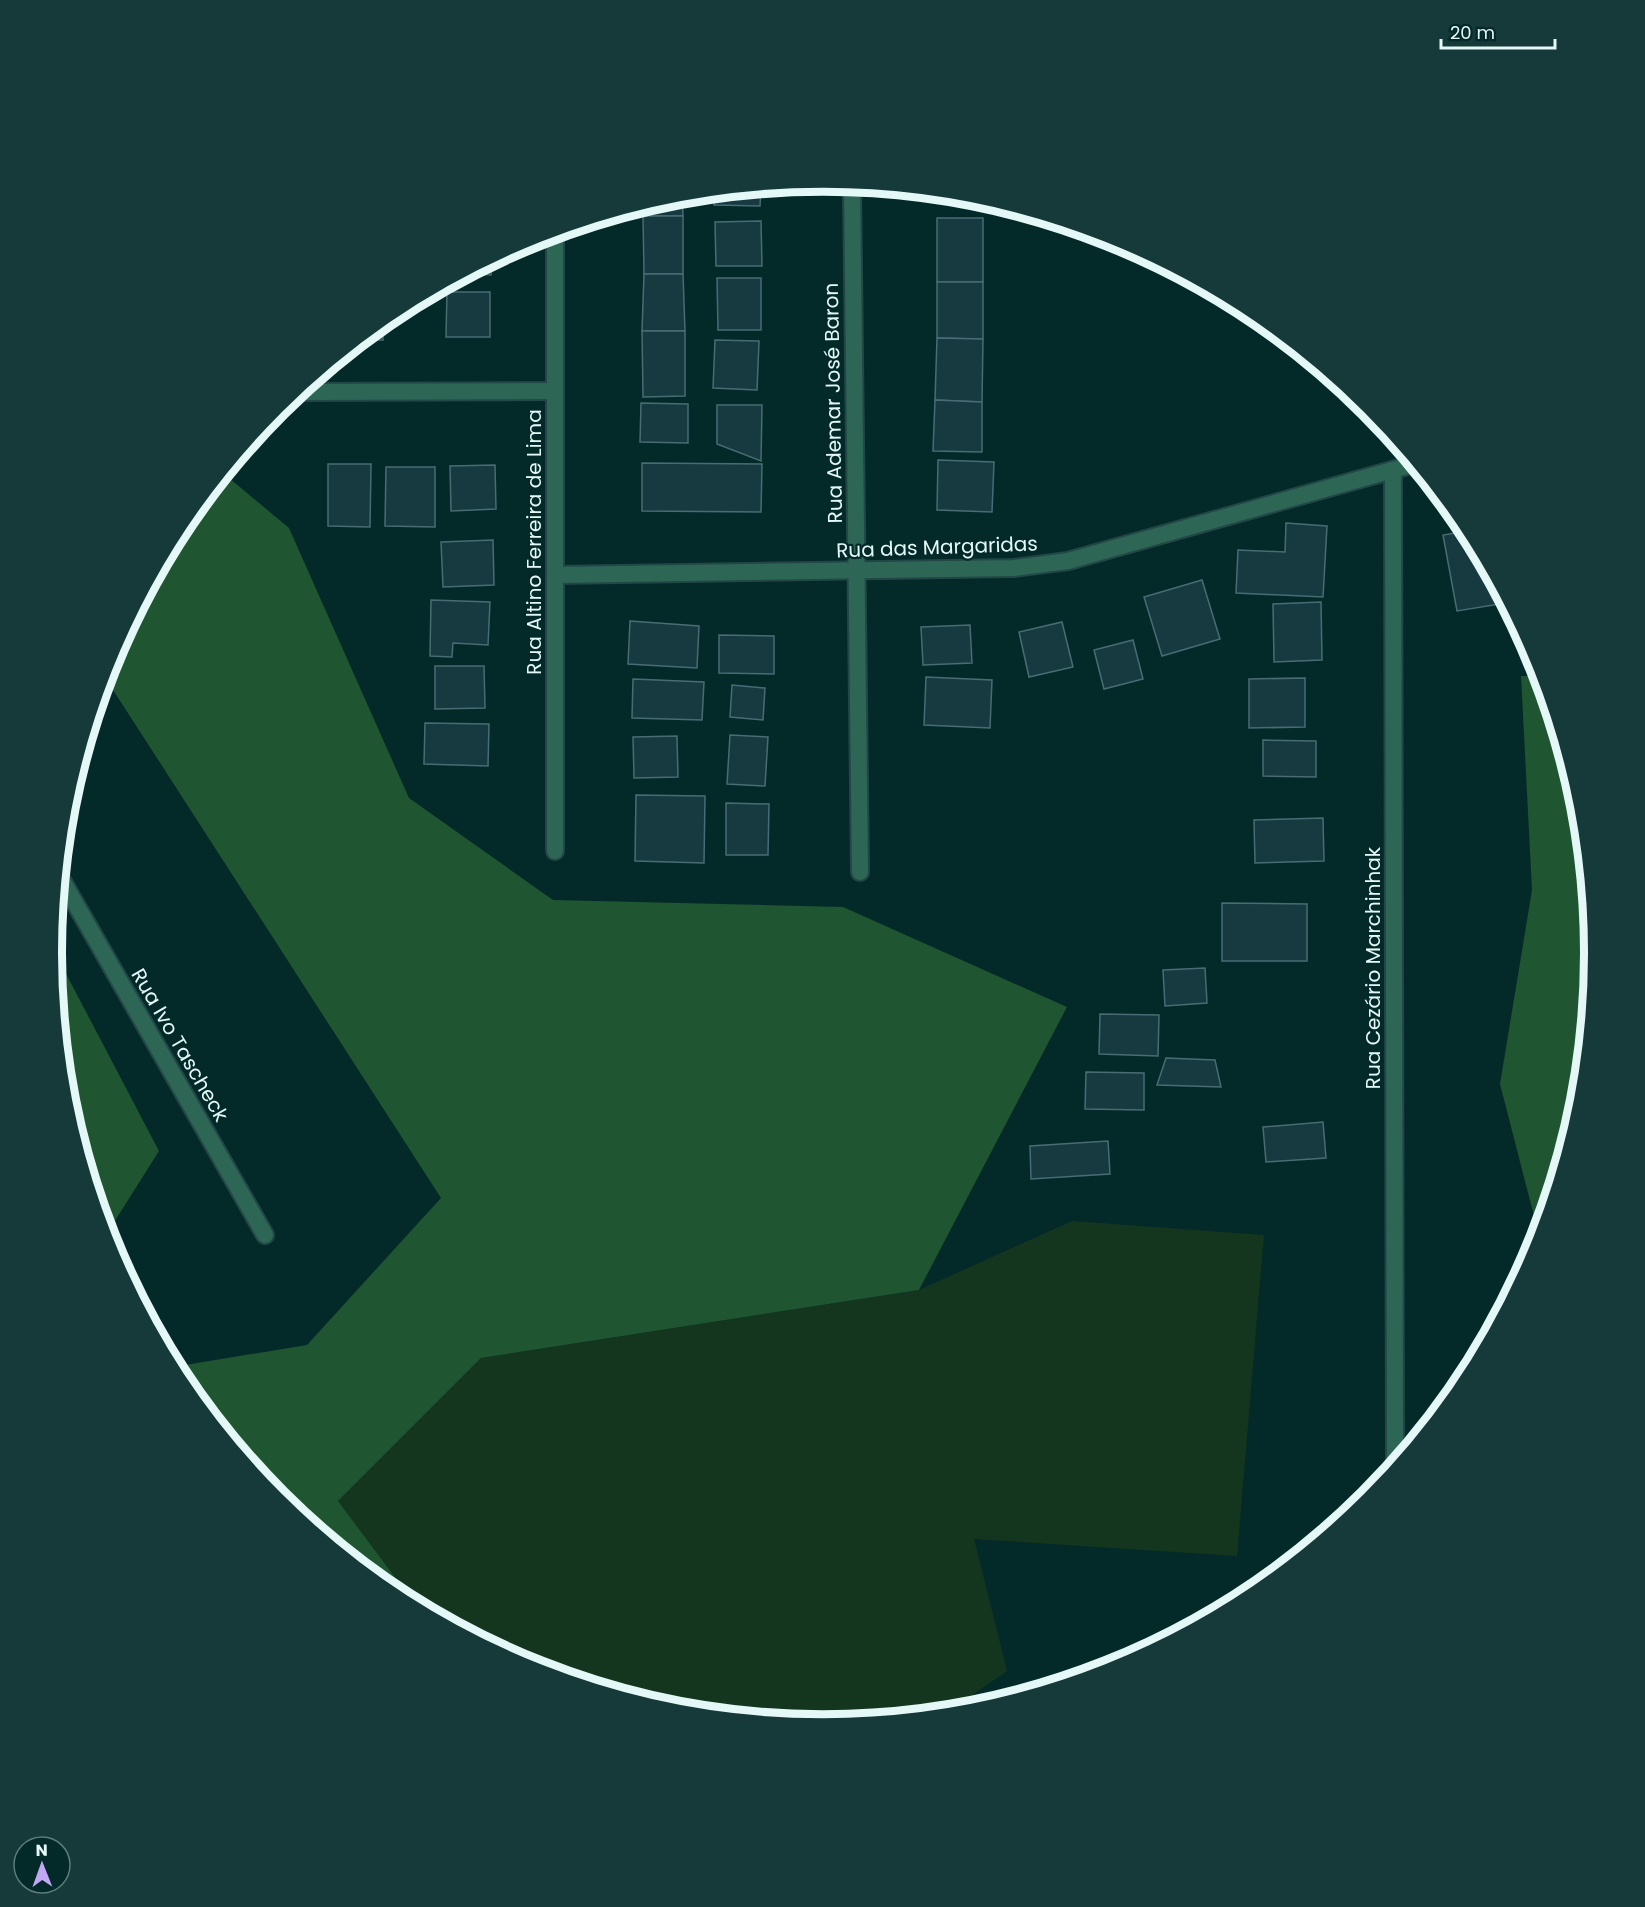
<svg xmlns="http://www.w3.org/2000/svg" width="1645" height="1907" viewBox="0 0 1645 1907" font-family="Poppins,sans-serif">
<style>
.green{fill:#14361e}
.forest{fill:#1f5530}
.building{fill:#173a41;stroke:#496c74;stroke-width:1.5}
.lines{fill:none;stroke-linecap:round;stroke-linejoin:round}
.minor-casing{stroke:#224746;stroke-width:20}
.minor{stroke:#2e6656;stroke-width:16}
.labels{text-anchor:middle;stroke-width:4.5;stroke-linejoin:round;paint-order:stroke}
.street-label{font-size:20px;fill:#e4f8f7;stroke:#032a29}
.rim{fill:none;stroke:#e4f8f7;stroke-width:8}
</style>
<rect width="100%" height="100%" fill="#032a29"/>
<!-- green -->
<polygon class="green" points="1072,1221 1264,1235 1237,1556 974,1539 1007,1671 946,1713 822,1725 672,1710 527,1666 418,1608 338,1501 481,1358 919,1290"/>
<!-- forest -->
<g class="forest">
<polygon points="223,473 289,528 409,798 553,900 843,907 1067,1007 919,1290 481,1358 338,1501 418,1608 394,1595 277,1499 181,1382 173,1367 307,1345 441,1198 104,676 110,658 181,525"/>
<polygon points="1521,676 1541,676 1579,803 1594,954 1579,1104 1544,1218 1535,1220 1500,1084 1532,890"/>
<polygon points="52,947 159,1151 106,1235 66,1104"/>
</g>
<!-- building -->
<g class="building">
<polygon points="761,188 760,206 714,205 714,193"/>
<polygon points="938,193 973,197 983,200 983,202 938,202"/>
<polygon points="682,196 683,216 643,216 643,206"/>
<polygon points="643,216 683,216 683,274 644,274"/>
<rect x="937" y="218" width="46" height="64"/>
<polygon points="761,221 762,266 716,266 715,222"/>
<polygon points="492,260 491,275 467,273"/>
<polygon points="644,274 683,274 685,331 642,331"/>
<polygon points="717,278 761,278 761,330 718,330"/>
<polygon points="937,282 983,282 983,339 937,338"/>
<polygon points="447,292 490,292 490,337 446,337"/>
<polygon points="383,321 383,340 360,340"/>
<polygon points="642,331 685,331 685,396 643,397"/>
<polygon points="937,338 983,339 982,402 935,400"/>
<polygon points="715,340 759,341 757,390 713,388"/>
<polygon points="935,400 982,402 982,452 933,451"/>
<polygon points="641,403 688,404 688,443 640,442"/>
<polygon points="717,405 762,405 761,461 717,444"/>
<polygon points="938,460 994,462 992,512 937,510"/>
<polygon points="642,463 762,464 761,512 642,511"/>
<polygon points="328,464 371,464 370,527 328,526"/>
<polygon points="495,465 496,509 451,511 450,466"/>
<polygon points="386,467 435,467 435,527 385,526"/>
<polygon points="1286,523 1327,526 1323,597 1236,593 1238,550 1285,552"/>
<polygon points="1467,531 1506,603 1457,611 1443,535"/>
<polygon points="493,540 494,585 443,587 441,542"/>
<polygon points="1202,580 1220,639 1162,656 1144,597"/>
<polygon points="431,600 490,602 488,645 453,643 452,657 430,656"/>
<polygon points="1321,602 1322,660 1274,662 1273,604"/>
<polygon points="630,621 699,626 697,668 628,664"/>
<polygon points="1062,622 1073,667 1029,677 1019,632"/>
<polygon points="970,625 972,663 923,665 921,627"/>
<polygon points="719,635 774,636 774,674 719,673"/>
<polygon points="1133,640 1143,679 1104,689 1094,650"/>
<polygon points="435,666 484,666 485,708 435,709"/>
<polygon points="926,677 992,680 990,728 924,725"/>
<polygon points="1305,678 1305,727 1249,728 1249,679"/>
<polygon points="633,679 704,682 702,720 632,718"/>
<polygon points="732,685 765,688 763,720 730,717"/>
<polygon points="425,723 489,724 488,766 424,764"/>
<polygon points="730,735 768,737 765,786 727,784"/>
<polygon points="677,736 678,777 634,778 633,737"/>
<polygon points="1263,740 1316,741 1316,777 1263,776"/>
<polygon points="636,795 705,796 704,863 635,861"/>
<polygon points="726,803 769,804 768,855 726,855"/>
<polygon points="1323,818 1324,861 1255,863 1254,820"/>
<polygon points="1222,903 1307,904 1307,961 1222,961"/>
<polygon points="1205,968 1207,1003 1165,1006 1163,970"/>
<polygon points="1100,1014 1159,1015 1158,1056 1099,1054"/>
<polygon points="1166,1058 1215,1060 1221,1087 1157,1085"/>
<polygon points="1086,1072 1144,1073 1144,1110 1085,1109"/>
<polygon points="1323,1122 1326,1158 1266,1162 1263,1127"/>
<polygon points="1108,1141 1110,1174 1031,1179 1030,1146"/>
</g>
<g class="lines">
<!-- minor casing -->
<g class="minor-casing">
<g id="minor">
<polyline points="852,185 860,872"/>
<polyline points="555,232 555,851"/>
<polyline points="297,392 555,391"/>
<polyline points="1393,470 1395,1466"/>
<polyline points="555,575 1014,568 1068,561 1414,464"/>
<polyline points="59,875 265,1235"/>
</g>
</g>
<!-- minor -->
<use href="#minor" class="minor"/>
</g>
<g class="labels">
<!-- street labels -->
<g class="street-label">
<text transform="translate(833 403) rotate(-91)" y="7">Rua Ademar José Baron</text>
<text transform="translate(534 542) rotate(-90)" y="7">Rua Altino Ferreira de Lima</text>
<text transform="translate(937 547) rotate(-2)" y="7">Rua das Margaridas</text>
<text transform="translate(1373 968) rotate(-90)" y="7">Rua Cezário Marchinhak</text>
<text transform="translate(180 1045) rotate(60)" y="7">Rua Ivo Tascheck</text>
</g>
</g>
<!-- crop -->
<path d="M0 0H1645V1907H0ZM62 953a761 761 0 1 1 1522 0a761 761 0 1 1-1522 0Z" fill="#153a39" fill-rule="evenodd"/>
<path class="rim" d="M62 953a761 761 0 1 1 1522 0a761 761 0 1 1-1522 0Z"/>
<!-- north arrow -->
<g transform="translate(42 1865) rotate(359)"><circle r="28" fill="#032a29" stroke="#5d7c7b" stroke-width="1.5"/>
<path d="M0-4.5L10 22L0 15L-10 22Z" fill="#c0a8f4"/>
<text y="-9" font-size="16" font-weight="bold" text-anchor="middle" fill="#e4f8f7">N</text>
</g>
<!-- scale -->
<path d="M1441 39v9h114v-9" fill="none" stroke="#e4f8f7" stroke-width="3"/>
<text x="1450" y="39" font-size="18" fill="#e4f8f7" stroke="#032a29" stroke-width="4.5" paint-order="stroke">20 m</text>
</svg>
